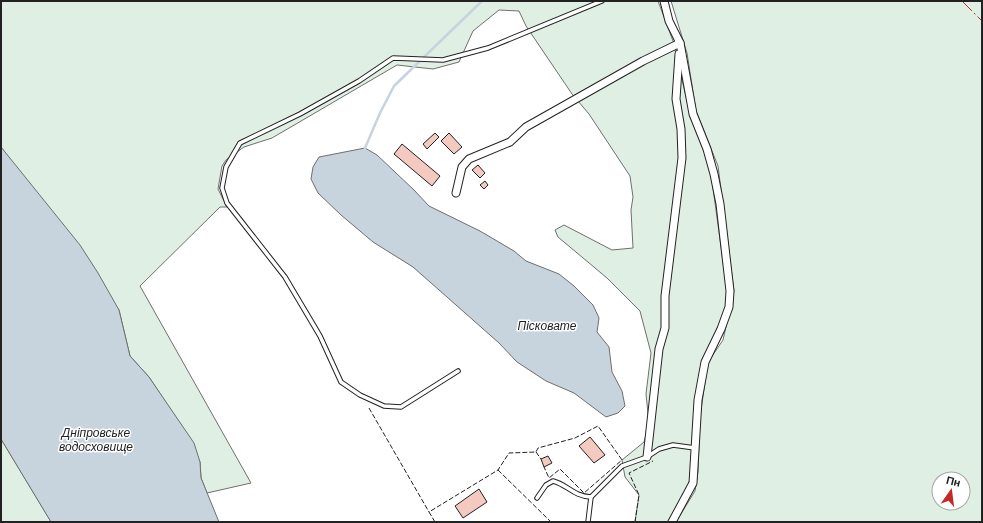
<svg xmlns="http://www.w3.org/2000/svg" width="983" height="523" viewBox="0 0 983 523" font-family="Arial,sans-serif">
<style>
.green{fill:#e0efe3;stroke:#6f6f6f;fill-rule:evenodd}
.water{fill:#c7d3dd;stroke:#6f6f6f}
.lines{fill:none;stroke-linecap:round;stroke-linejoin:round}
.stream{stroke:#c7d3dd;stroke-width:2.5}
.building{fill:#f3c9c0;stroke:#222}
.service-casing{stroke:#222;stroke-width:5.5}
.minor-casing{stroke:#222;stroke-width:9}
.service{stroke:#fff;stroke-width:3.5}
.minor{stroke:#fff;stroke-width:7}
.fence{stroke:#222;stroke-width:1;stroke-dasharray:5 2;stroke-linecap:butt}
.power{stroke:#c62828;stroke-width:1;stroke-dasharray:14 3 2 3;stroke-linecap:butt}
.labels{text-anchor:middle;stroke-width:3;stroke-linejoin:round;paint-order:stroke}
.water-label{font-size:12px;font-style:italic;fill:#222;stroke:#fff}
</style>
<rect width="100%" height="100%" fill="#fff"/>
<!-- green -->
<g class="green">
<polygon points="1,1 658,1 673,41 690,114 710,166 727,291 726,308 717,333 703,360 689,484 671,518 667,522 635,522 639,495 625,477 622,460 644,442 649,423 646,394 651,353 640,311 607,278 558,237 555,230 564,225 612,250 633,248 631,210 633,197 630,176 589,114 572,94 526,26 519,11 499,10 473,31 459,62 433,69 397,65 272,138 244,147 226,160 222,166 218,189 227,207 220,207 140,286 251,483 207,493 201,478 200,462 181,425 149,377 130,356 119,310 1,147"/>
<path d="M671,1H982V522H676L695,491L698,472L700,417L708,362L723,340L734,291L718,166L696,111L687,53ZM939,479H963V503H939Z"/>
<polygon points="1,439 47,515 51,522 1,522"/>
</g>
<!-- water -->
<g class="water">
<polygon points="1,147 80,245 98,273 119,310 130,356 149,377 194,443 200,462 201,478 219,522 51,522 1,439"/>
<polygon points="365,148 377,155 414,190 429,206 480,231 514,251 526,261 559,274 574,286 593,305 599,318 597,332 609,347 612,372 622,391 625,406 618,413 606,417 574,393 546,381 517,362 499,343 413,267 373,242 341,215 318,193 311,179 313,167 319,157"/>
</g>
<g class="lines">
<!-- stream -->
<polyline class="stream" points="365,148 380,113 394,86 482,1"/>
</g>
<!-- building -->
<g class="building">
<polygon points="435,133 439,137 427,149 423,144"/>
<polygon points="449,133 462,147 454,154 441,141"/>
<polygon points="402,144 440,176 432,186 394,154"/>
<polygon points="478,165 485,173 480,178 472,170"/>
<polygon points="485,181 488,185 484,189 480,185"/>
<polygon points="590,437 605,455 594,463 579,446"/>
<polygon points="548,456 552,463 544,467 541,459"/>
<polygon points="479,489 487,502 463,518 455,506"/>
</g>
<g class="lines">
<!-- service casing -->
<g class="service-casing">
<g id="service">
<polyline points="458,371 401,407 384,406 360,395 341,382 320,336 285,277 227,203 222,188 226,167 240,143 300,114 359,81 393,58 443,60 488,48 602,1"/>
<path d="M537,498L546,485L553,481C568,485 573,496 591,497"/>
<polyline points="588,522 591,497 622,466 647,457 659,449 673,445 695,448"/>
</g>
</g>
<!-- minor casing -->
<g class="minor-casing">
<g id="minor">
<polyline points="664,1 669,21 680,43 693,114 707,149 714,174 720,204 730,291 729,307 721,329 705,362 698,400 693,483 672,522"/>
<polyline points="456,193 462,167 469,159 510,142 526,127 643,61 680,43"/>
<polyline points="647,457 659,349 665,328 665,296 682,158 681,129 676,99 679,54"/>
</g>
</g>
<!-- service -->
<use href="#service" class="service"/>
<!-- minor -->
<use href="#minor" class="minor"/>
<!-- fence -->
<g class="fence">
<polyline points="369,408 429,512"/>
<polyline points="536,452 541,459"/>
<polyline points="498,470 551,522"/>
<polyline points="435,522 429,512 498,470 509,453 536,452 538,448 575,438 598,426 622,460 584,493 560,469 549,478 544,467"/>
<polyline points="635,522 639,495 629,473 653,461"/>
</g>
<!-- power -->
<polyline class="power" points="962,1 982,21"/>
</g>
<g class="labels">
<!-- water labels -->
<g class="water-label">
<text x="547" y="330">Пісковате</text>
<text x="96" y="437">Дніпровське<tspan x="96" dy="14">водосховище</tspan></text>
</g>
</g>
<!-- border -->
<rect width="983" height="523" fill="none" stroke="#222222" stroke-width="4"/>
<!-- north arrow -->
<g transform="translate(951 491) rotate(14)"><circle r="19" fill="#ffffff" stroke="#a7a7a7"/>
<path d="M0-3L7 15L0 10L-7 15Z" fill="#c62828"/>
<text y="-6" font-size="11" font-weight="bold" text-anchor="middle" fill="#222222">Пн</text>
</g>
</svg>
